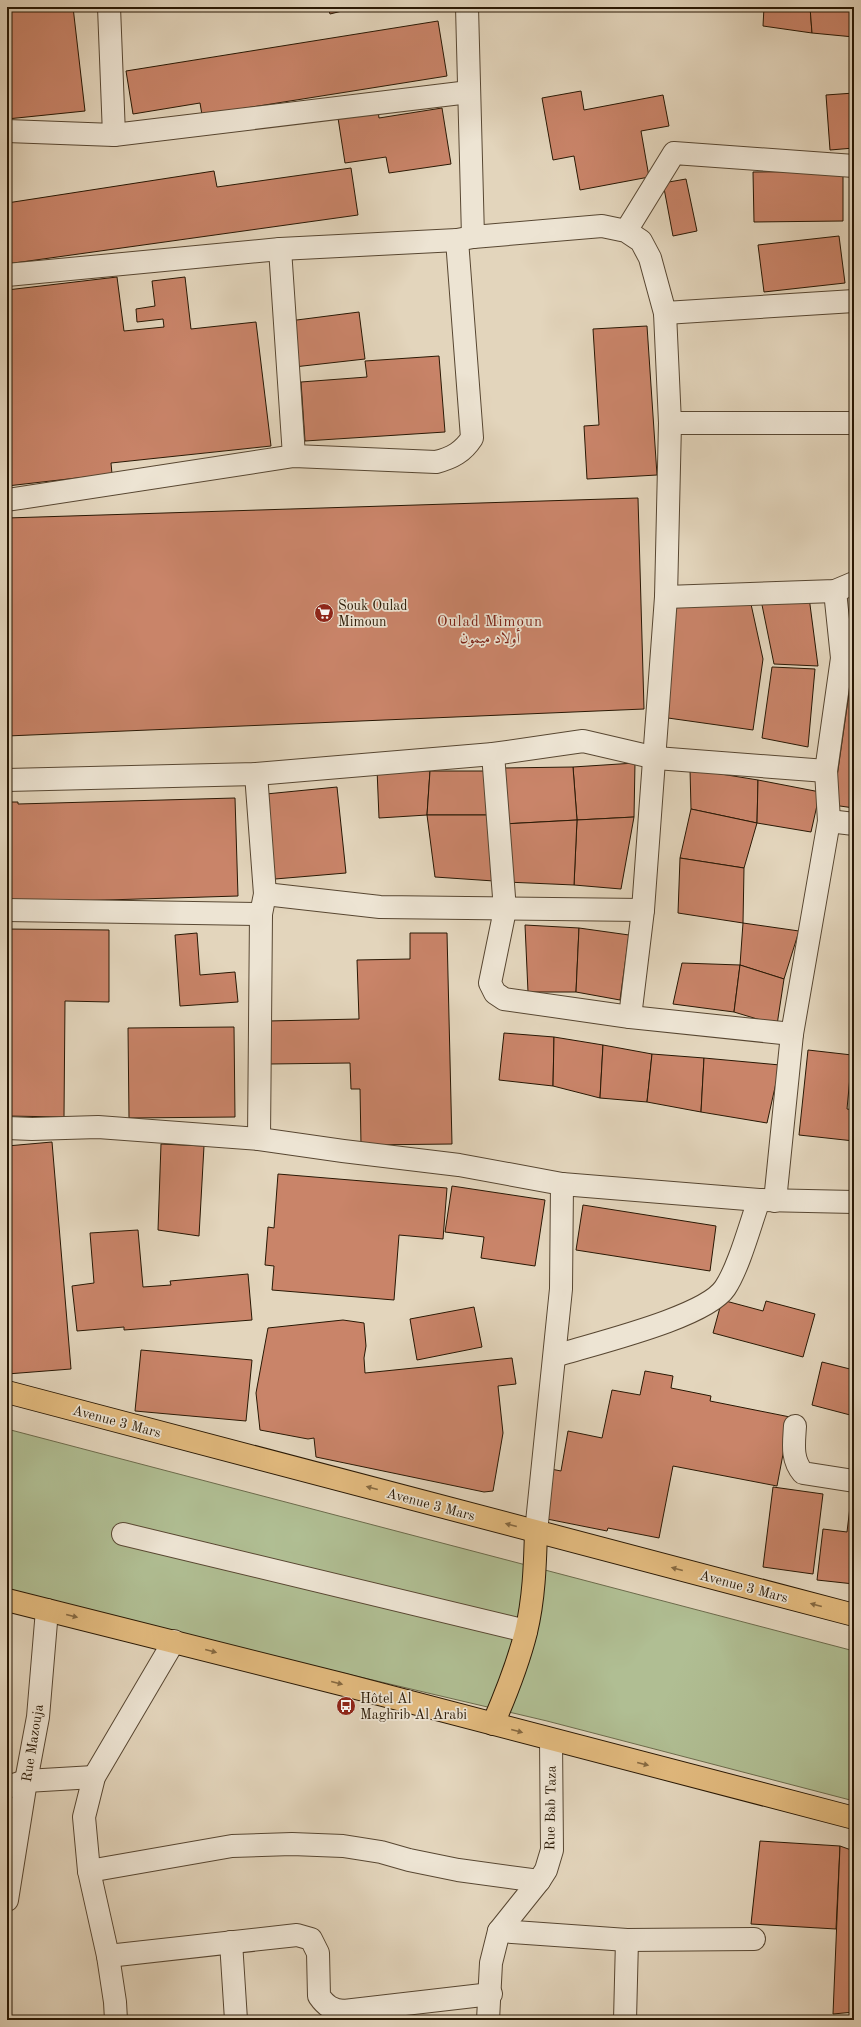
<svg xmlns="http://www.w3.org/2000/svg" width="861" height="2027" viewBox="0 0 861 2027" font-family="'Old Standard TT',Amiri,serif">
<style>
.green{fill:#b0be93;stroke:#6c6b4c}
.building{fill:#c98469;stroke:#291804}
.lines{fill:none;stroke-linecap:round;stroke-linejoin:round}
.minor-casing{stroke:#584732;stroke-width:24}
.major-casing{stroke:#291804;stroke-width:24}
.minor{stroke:#ede4d3;stroke-width:22}
.major{stroke:#e2ba7e;stroke-width:22}
.oneway{fill:#866941}
.labels{text-anchor:middle;stroke-width:3.5;stroke-linejoin:round;paint-order:stroke}
.poi-label{font-size:14px;fill:#291804;stroke:#ede4d3;text-anchor:start}
.street-label{font-size:14px;fill:#291804;stroke:#ede4d3}
.neighbourhood-label{font-size:15px;letter-spacing:1px;fill:#7a1f14;stroke:#ede4d3}
</style>
<rect width="100%" height="100%" fill="#e3d5bc"/>
<filter id="stains"><feTurbulence type="fractalNoise" baseFrequency=".005" numOctaves="4"/><feColorMatrix values="0 0 0 0 .2 0 0 0 0 .09 0 0 0 0 .02 0 0 0 .5 -.17"/></filter>
<radialGradient id="worn" r=".72"><stop offset=".6" stop-color="#630" stop-opacity="0"/><stop offset="1" stop-color="#630" stop-opacity=".3"/></radialGradient>
<!-- green -->
<polygon class="green" points="7,1429 854,1651 854,1801 547,1721 7,1594"/>
<!-- building -->
<g class="building">
<polygon points="7,7 73,7 85,111 7,119"/>
<polygon points="328,7 358,7 330,14"/>
<polygon points="764,7 810,7 812,33 763,26"/>
<polygon points="810,7 854,7 854,37 812,33"/>
<polygon points="438,21 447,76 202,115 200,103 133,114 126,71"/>
<polygon points="581,91 584,110 663,95 669,126 641,131 649,177 580,190 574,156 553,160 542,98"/>
<polygon points="854,93 854,148 830,150 826,95"/>
<polygon points="442,108 451,164 389,173 386,157 345,163 338,118 378,111 379,118"/>
<polygon points="351,168 358,215 7,264 7,203 214,171 217,187"/>
<polygon points="843,171 843,221 754,222 753,172"/>
<polygon points="686,179 697,231 673,236 663,183"/>
<polygon points="839,236 845,283 764,292 758,245"/>
<polygon points="117,277 124,331 164,327 163,319 137,322 136,309 155,306 152,281 185,277 191,329 256,322 271,446 111,463 112,474 7,486 7,290"/>
<polygon points="359,312 365,359 294,367 289,321"/>
<polygon points="647,326 657,475 587,479 584,426 599,425 593,329"/>
<polygon points="439,356 445,432 305,441 301,382 367,377 365,361"/>
<polygon points="638,498 644,709 7,736 7,518"/>
<polygon points="749,595 763,659 753,730 668,718 674,605"/>
<polygon points="809,597 818,666 774,664 761,600"/>
<polygon points="772,667 815,669 808,747 762,738"/>
<polygon points="851,679 854,679 854,808 833,805"/>
<polygon points="635,763 634,817 577,820 573,767"/>
<polygon points="573,767 577,820 503,824 502,768"/>
<polygon points="377,769 430,771 427,815 379,818"/>
<polygon points="690,769 758,780 757,823 691,809"/>
<polygon points="430,771 489,771 490,815 427,815"/>
<polygon points="758,780 820,792 811,832 757,823"/>
<polygon points="337,787 346,873 275,879 266,794"/>
<polygon points="235,798 238,896 7,903 7,802 18,802 18,804"/>
<polygon points="691,809 757,823 744,868 680,858"/>
<polygon points="427,815 490,815 494,881 435,877"/>
<polygon points="634,817 621,889 574,885 577,820"/>
<polygon points="577,820 574,885 506,882 503,824"/>
<polygon points="680,858 744,868 743,923 678,913"/>
<polygon points="743,923 799,931 784,979 740,965"/>
<polygon points="525,925 579,928 576,992 528,992"/>
<polygon points="579,928 629,935 620,1000 576,992"/>
<polygon points="7,929 109,930 109,1002 65,1001 64,1117 7,1116"/>
<polygon points="197,933 200,975 235,972 238,1002 180,1006 175,935"/>
<polygon points="410,933 447,933 452,1144 361,1145 360,1089 351,1089 350,1063 270,1064 268,1021 359,1019 357,960 410,959"/>
<polygon points="682,963 740,965 734,1012 673,1004"/>
<polygon points="740,965 784,979 777,1025 734,1012"/>
<polygon points="234,1027 235,1117 129,1118 128,1028"/>
<polygon points="504,1033 554,1037 553,1086 499,1080"/>
<polygon points="554,1037 603,1045 600,1098 553,1086"/>
<polygon points="603,1045 652,1054 647,1102 600,1098"/>
<polygon points="808,1050 852,1055 847,1109 854,1110 854,1141 799,1135"/>
<polygon points="652,1054 704,1058 701,1112 647,1102"/>
<polygon points="704,1058 780,1065 767,1123 701,1112"/>
<polygon points="52,1142 71,1369 7,1374 7,1146"/>
<polygon points="161,1144 204,1146 199,1236 158,1230"/>
<polygon points="278,1174 447,1188 443,1239 399,1235 394,1300 272,1290 274,1266 265,1265 268,1227 274,1228"/>
<polygon points="452,1186 545,1200 535,1266 481,1258 484,1237 445,1232"/>
<polygon points="583,1205 716,1226 710,1271 576,1250"/>
<polygon points="138,1230 143,1287 171,1285 170,1281 248,1274 252,1320 124,1330 124,1327 77,1331 72,1286 94,1283 90,1233"/>
<polygon points="722,1300 763,1311 766,1301 815,1314 803,1357 713,1333"/>
<polygon points="474,1307 482,1347 417,1360 410,1319"/>
<polygon points="343,1320 364,1323 366,1346 364,1358 365,1373 512,1358 516,1384 498,1386 503,1433 493,1491 484,1492 316,1457 314,1438 308,1439 260,1430 256,1393 268,1328"/>
<polygon points="141,1350 252,1360 246,1421 135,1411"/>
<polygon points="822,1362 854,1370 854,1416 812,1405"/>
<polygon points="645,1371 673,1376 671,1388 711,1396 710,1401 790,1417 777,1486 673,1466 659,1538 608,1528 607,1531 542,1518 551,1469 561,1471 568,1431 602,1438 612,1390 640,1395"/>
<polygon points="773,1487 823,1494 813,1574 763,1567"/>
<polygon points="852,1490 854,1490 854,1584 817,1580 823,1529 847,1532"/>
<polygon points="760,1841 840,1846 836,1929 751,1924"/>
<polygon points="840,1846 854,1851 854,2012 833,2014"/>
</g>
<g class="lines">
<!-- minor casing -->
<g class="minor-casing">
<g id="minor">
<polyline points="109,7 114,135"/>
<polyline points="467,7 473,237"/>
<polyline points="7,131 114,135 469,92"/>
<polyline points="626,231 674,153 854,166"/>
<polyline points="280,249 294,456"/>
<polyline points="7,275 280,249 457,240 473,237 602,226 626,231 641,241 650,258 665,313 670,423 666,597 643,910 630,1017"/>
<polyline points="665,313 854,301"/>
<polyline points="670,423 854,423"/>
<path d="M7,500L294,456L436,462C452,458 463,452 472,438L457,240"/>
<polyline points="666,597 835,591 854,583"/>
<polyline points="493,754 505,910 490,983 495,993 504,999 630,1017 792,1034"/>
<polyline points="256,774 265,894 261,914 259,1139"/>
<polyline points="7,780 256,774 493,754 583,741 656,758 826,771"/>
<polyline points="829,821 854,824"/>
<polyline points="265,894 380,907 643,910"/>
<polyline points="7,910 261,914"/>
<polyline points="7,1128 32,1129 98,1127 259,1139 343,1151 459,1165 562,1184 759,1200 854,1202"/>
<polyline points="775,1201 792,1034 829,821 826,771 842,658 835,591"/>
<path d="M555,1356C592,1344 705,1318 725,1288C739,1267 750,1225 759,1200"/>
<path d="M795,1426C794,1443 791,1459 803,1473L854,1481"/>
<polyline points="536,1532 561,1289 562,1184"/>
<polyline points="123,1534 526,1631"/>
<polyline points="7,1787 26,1781 94,1777"/>
<polyline points="89,1871 232,1846 292,1844 343,1846 381,1852 409,1860 458,1870 539,1881"/>
<polyline points="7,1900 26,1781 38,1717 47,1610"/>
<polyline points="499,1931 627,1940 754,1939"/>
<polyline points="231,1942 236,2020"/>
<path d="M108,1956L297,1935L311,1939L318,1953L319,1996C326,2006 332,2010 344,2011L491,1994"/>
<polyline points="116,2020 115,2002 108,1956 89,1871 84,1817 94,1777 174,1641"/>
<polyline points="488,2020 491,1963 499,1931 539,1881 546,1870 552,1850 551,1740"/>
<polyline points="625,2020 627,1940"/>
</g>
</g>
<!-- major casing -->
<g class="major-casing">
<g id="major">
<polyline points="7,1392 854,1615"/>
<polyline points="7,1600 345,1685 854,1818"/>
<path d="M493,1724C506,1694 518,1664 526,1632C534,1599 535,1565 536,1532"/>
</g>
</g>
<!-- minor -->
<use href="#minor" class="minor"/>
<!-- major -->
<use href="#major" class="major"/>
</g>
<!-- one-way arrows -->
<defs><path id="oneway-solid" d="M-6-.8H1V-3.2L6.5 0L1 3.2V.8H-6Z"/></defs>
<g class="oneway">
<use href="#oneway-solid" transform="translate(372 1488) rotate(-165)"/>
<use href="#oneway-solid" transform="translate(511 1525) rotate(-165)"/>
<use href="#oneway-solid" transform="translate(677 1569) rotate(-165)"/>
<use href="#oneway-solid" transform="translate(816 1605) rotate(-165)"/>
<use href="#oneway-solid" transform="translate(72 1616) rotate(14)"/>
<use href="#oneway-solid" transform="translate(211 1651) rotate(15)"/>
<use href="#oneway-solid" transform="translate(337 1683) rotate(14)"/>
<use href="#oneway-solid" transform="translate(517 1731) rotate(15)"/>
<use href="#oneway-solid" transform="translate(643 1764) rotate(14)"/>
</g>
<!-- icons -->
<defs>
<g id="supermarket-disc" transform="scale(1)"><circle r="9.5" fill="#8f2418" stroke="#ede4d3"/><path d="M-6-5.5h2.5l.6 2H6L4.5 2H-2.5L-4.4-4H-6ZM-1.5 3.2a1.3 1.3 0 1 0 .1 0ZM3 3.2a1.3 1.3 0 1 0 .1 0Z" fill="#fff"/></g>
<g id="bus-disc" transform="scale(1)"><circle r="9.5" fill="#8f2418" stroke="#ede4d3"/><path d="M-5-6H5V4H4V6H2V4H-2V6H-4V4H-5ZM-3.5-4V0h7V-4ZM-3.5 1.2v1.5H-2V1.2ZM2 1.2v1.5H3.5V1.2Z" fill="#fff"/></g>
</defs>
<g fill-rule="evenodd">
<use href="#supermarket-disc" x="324" y="613"/>
<use href="#bus-disc" x="346" y="1706"/>
</g>
<g class="labels">
<!-- poi labels -->
<g class="poi-label">
<text x="338" y="610">Souk Oulad<tspan x="338" dy="16">Mimoun</tspan></text>
<text x="360" y="1703">Hôtel Al<tspan x="360" dy="16">Maghrib Al Arabi</tspan></text>
</g>
<!-- street labels -->
<g class="street-label">
<text transform="translate(117 1421) rotate(15)" y="5">Avenue 3 Mars</text>
<text transform="translate(431 1504) rotate(15)" y="5">Avenue 3 Mars</text>
<text transform="translate(744 1586) rotate(15)" y="5">Avenue 3 Mars</text>
<text transform="translate(32 1743) rotate(-81)" y="5">Rue Mazouja</text>
<text transform="translate(550 1808) rotate(-89)" y="5">Rue Bab Taza</text>
</g>
<!-- neighbourhood labels -->
<g class="neighbourhood-label">
<text x="490" y="626">Oulad Mimoun<tspan x="490" dy="17">أولاد ميمون</tspan></text>
</g>
</g>
<!-- margin -->
<rect width="861" height="2027" fill="none" stroke="#e3d5bc" stroke-width="24"/>
<rect x="8" y="8" width="845" height="2011" fill="none" stroke="#291804" stroke-width="2"/>
<rect x="12" y="12" width="837" height="2003" fill="none" stroke="#291804"/>
<rect width="100%" height="100%" filter="url(#stains)"/>
<rect width="100%" height="100%" fill="url(#worn)"/>
</svg>
